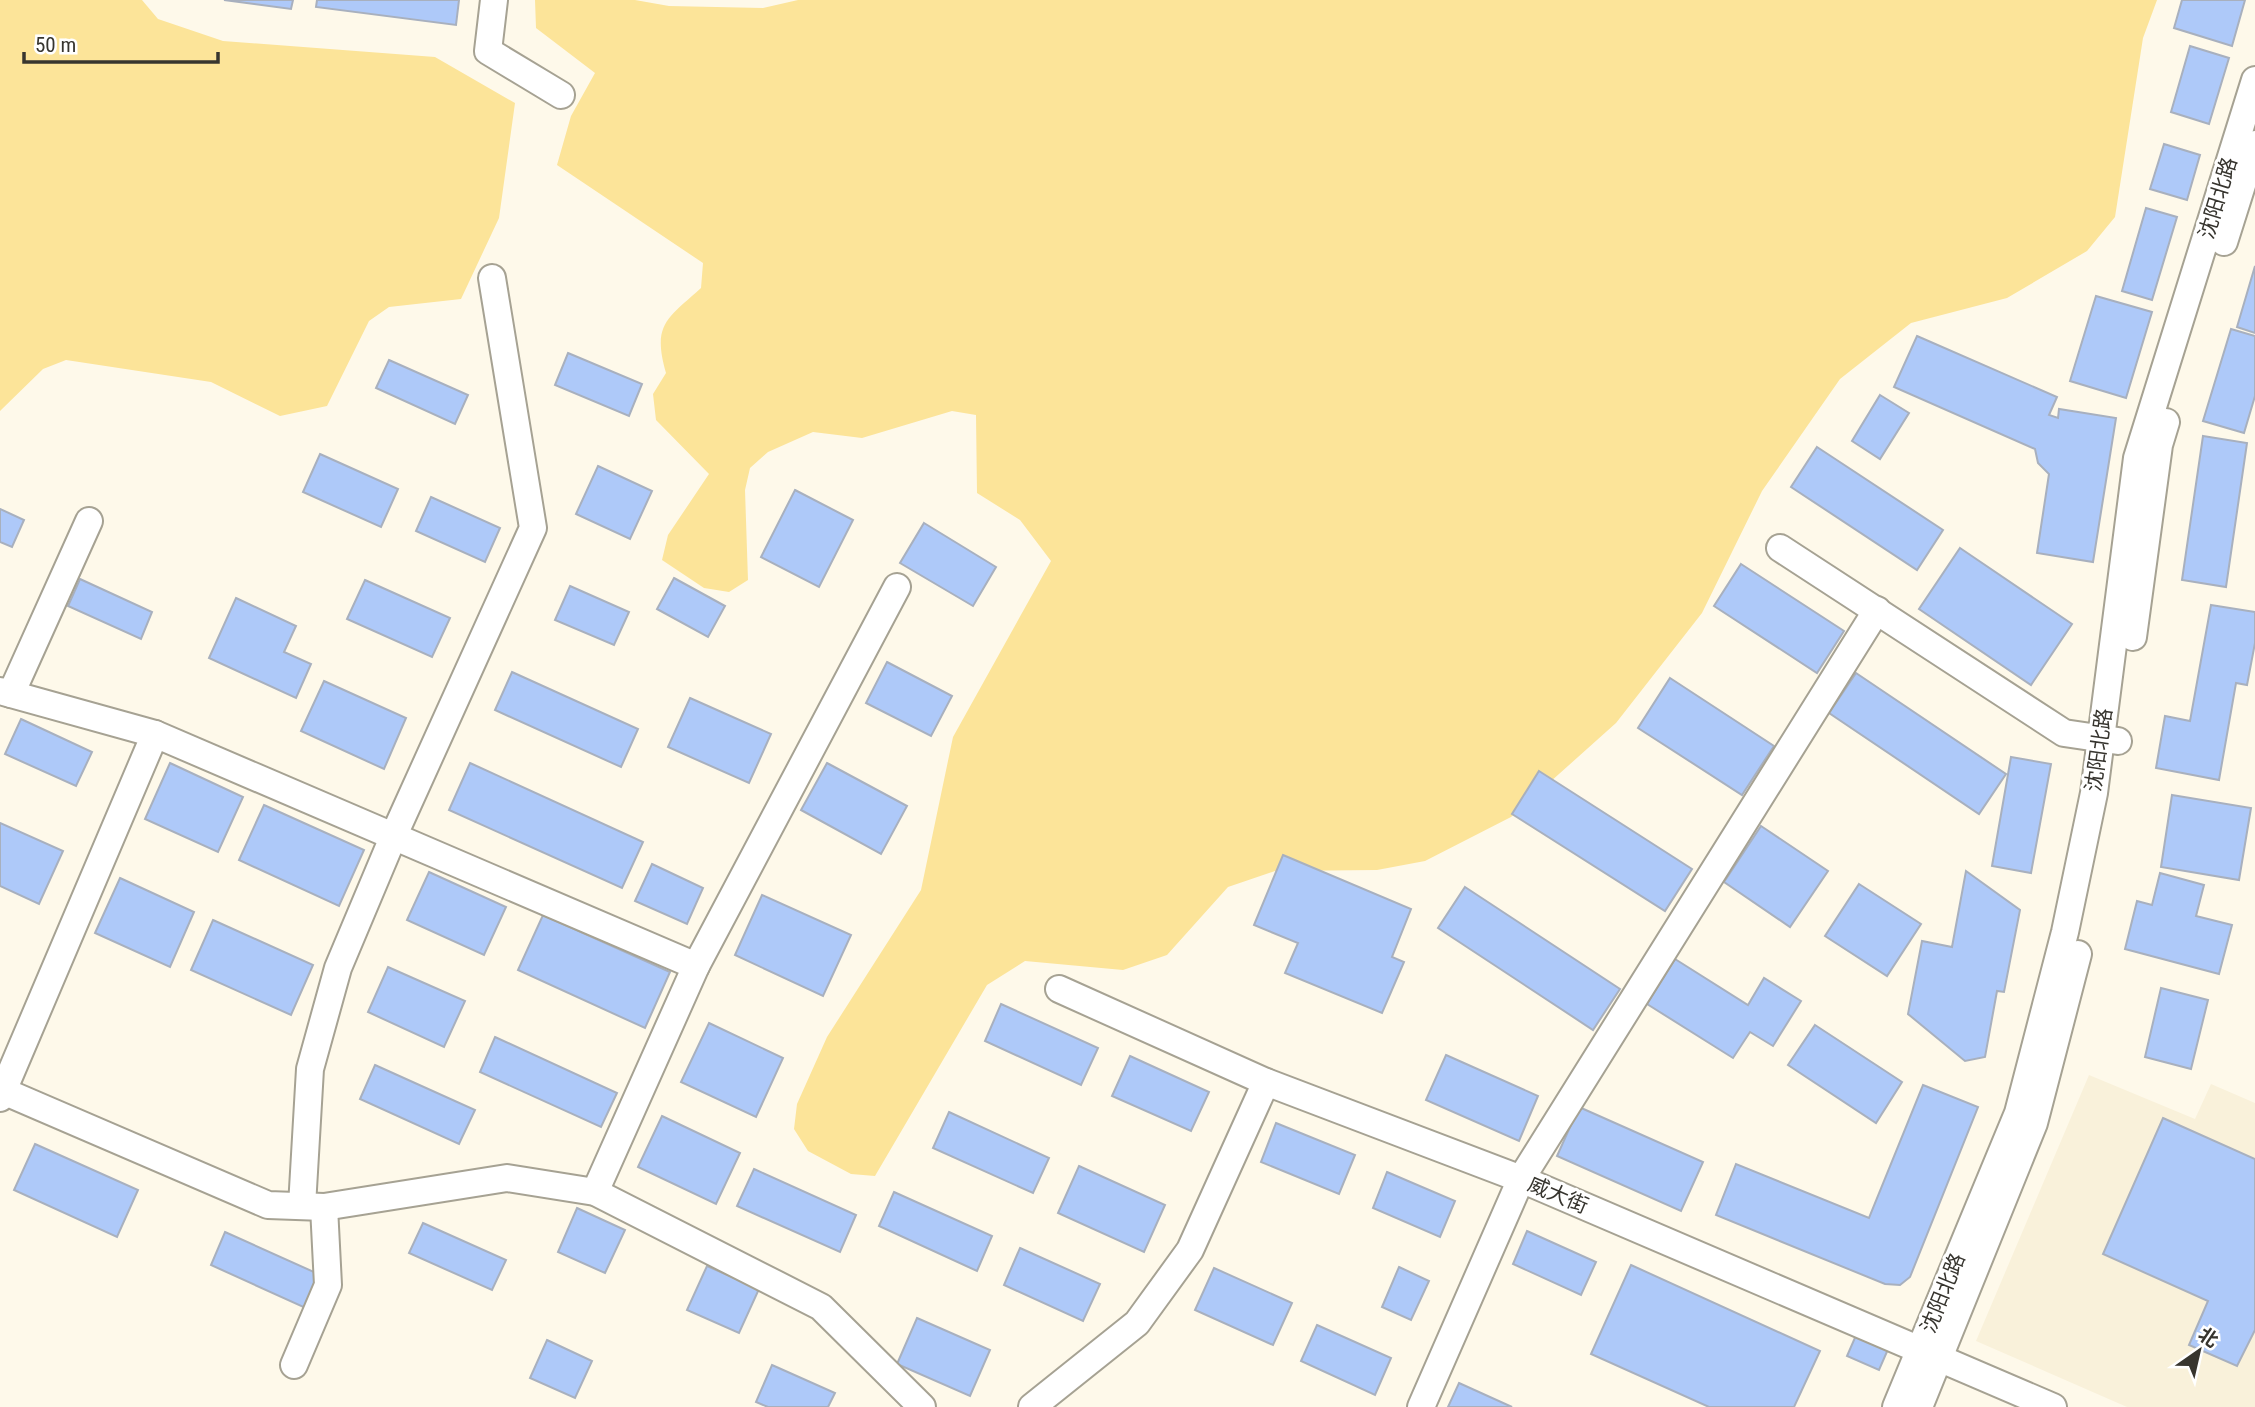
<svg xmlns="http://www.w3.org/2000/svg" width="2255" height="1407" viewBox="0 0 2255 1407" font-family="'Roboto Condensed','Noto Sans SC',sans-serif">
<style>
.built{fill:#f9f1da}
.green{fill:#fce499}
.building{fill:#aec9f9;stroke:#a8b0be;stroke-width:2}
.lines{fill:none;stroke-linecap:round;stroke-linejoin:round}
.minor-casing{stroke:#a6a293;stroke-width:30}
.minor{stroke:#fff;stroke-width:26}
.labels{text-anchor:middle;stroke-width:6;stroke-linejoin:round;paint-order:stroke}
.street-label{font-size:21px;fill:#37352f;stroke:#fff}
</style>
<rect width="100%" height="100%" fill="#fef9ea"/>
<!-- built -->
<polygon class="built" points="2089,1075 2195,1119 2211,1084 2255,1103 2255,1407 2127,1407 1976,1341"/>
<!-- green -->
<g class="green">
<polygon points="0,0 142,0 158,19 223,41 435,57 515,103 499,218 461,299 389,307 369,321 327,406 280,416 211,382 66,360 43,369 0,411"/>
<path d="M535,0H635L669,6L763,8L798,0H2157L2143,38L2115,217L2087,251L2007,298L1911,323L1840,379L1762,491L1702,613L1616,723L1511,817L1425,861L1377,870L1275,871L1228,887L1167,955L1123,970L1025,961L987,985L875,1176L851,1174L808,1151L794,1129L797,1104L827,1037L921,890L953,737L1051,561L1020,520L977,493L976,415L952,411L862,438L813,432L768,452L750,468L745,490L748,580L729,592L704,588L662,560L668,535L709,474L656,420L653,394L666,373C652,324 667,319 701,288L703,263L557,165L571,116L595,73L536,28Z"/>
</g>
<!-- building -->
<g class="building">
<polygon points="224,0 293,0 291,9"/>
<polygon points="317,0 459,0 456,25 316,7"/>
<polygon points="2182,0 2245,0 2232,46 2174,28"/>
<polygon points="2190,46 2229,58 2209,124 2171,112"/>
<polygon points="2164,144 2200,155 2187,200 2150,189"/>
<polygon points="2146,208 2177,217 2152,300 2122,291"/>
<polygon points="2255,266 2255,333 2237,327"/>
<polygon points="2096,296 2152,312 2126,398 2070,381"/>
<polygon points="2231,329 2255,336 2255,396 2244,433 2203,421"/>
<polygon points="1917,336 2057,397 2049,415 2058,418 2059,409 2116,418 2093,562 2037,553 2049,474 2038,463 2035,449 1894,387"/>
<polygon points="568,353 642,384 629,416 555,385"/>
<polygon points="389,360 468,395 455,424 376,388"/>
<polygon points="1880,395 1909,413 1880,459 1852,441"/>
<polygon points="2203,436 2247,443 2226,587 2182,580"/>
<polygon points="1817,447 1943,530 1917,570 1791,487"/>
<polygon points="320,454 398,489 381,527 303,492"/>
<polygon points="598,466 652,491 630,539 576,514"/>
<polygon points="795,490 853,520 819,587 761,557"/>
<polygon points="431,497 500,528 485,562 416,531"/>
<polygon points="0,509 24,520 12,547 0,542"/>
<polygon points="924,523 996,567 973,606 900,563"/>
<polygon points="1960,548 2072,624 2031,685 1919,609"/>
<polygon points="1741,564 1844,631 1817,673 1714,606"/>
<polygon points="674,578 725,606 708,637 657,609"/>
<polygon points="80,579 152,612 141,639 68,606"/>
<polygon points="365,580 450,618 432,657 347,619"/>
<polygon points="570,586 629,612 614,645 555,620"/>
<polygon points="236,598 296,626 284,652 311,664 296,698 209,658"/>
<polygon points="2211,605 2255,612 2255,643 2247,685 2236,683 2219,780 2156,768 2165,716 2190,721"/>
<polygon points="887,662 952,696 931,736 866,703"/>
<polygon points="512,672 638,729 621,767 495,710"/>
<polygon points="1856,673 2006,774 1979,814 1829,713"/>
<polygon points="1670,678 1774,746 1742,795 1638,728"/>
<polygon points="324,681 406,718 384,769 301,731"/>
<polygon points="690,698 771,734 749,783 668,747"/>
<polygon points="21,719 92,752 76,786 5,754"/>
<polygon points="2011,757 2051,764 2031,873 1992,866"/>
<polygon points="170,763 243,797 218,852 145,819"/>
<polygon points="470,763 643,842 622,888 449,810"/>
<polygon points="827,763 907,806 881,854 801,810"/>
<polygon points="1539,771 1692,869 1665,911 1512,814"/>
<polygon points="2172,795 2251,808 2239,880 2161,867"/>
<polygon points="264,805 364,850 339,906 239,860"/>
<polygon points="0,823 63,851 39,904 0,886"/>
<polygon points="1761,826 1828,871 1790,927 1724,882"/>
<polygon points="1283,855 1411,909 1392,957 1404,962 1382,1013 1285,973 1298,943 1254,925"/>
<polygon points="652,864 703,888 687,924 635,901"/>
<polygon points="1966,871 2020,910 2004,992 1997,991 1985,1057 1965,1061 1908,1014 1922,941 1952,947"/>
<polygon points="429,872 506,907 484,955 407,920"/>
<polygon points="2160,873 2204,885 2196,916 2232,925 2219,974 2125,949 2137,901 2152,905"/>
<polygon points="120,878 194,912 170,967 95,933"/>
<polygon points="1859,884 1921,924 1887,976 1825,936"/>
<polygon points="1465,887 1620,989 1593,1030 1438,928"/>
<polygon points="762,895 851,935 823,996 735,955"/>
<polygon points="543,915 670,972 645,1028 518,970"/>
<polygon points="213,920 313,965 291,1015 191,970"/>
<polygon points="1675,959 1748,1005 1764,978 1801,1001 1773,1046 1750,1032 1733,1058 1647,1004"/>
<polygon points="388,967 465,1001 444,1047 368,1012"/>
<polygon points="2161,988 2208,1000 2191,1069 2145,1057"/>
<polygon points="1001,1004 1098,1048 1081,1085 985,1041"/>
<polygon points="709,1023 783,1058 756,1117 681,1082"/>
<polygon points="1815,1025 1902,1082 1876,1123 1788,1065"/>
<polygon points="495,1037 617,1093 601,1127 480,1072"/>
<polygon points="1446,1055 1538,1096 1519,1141 1426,1100"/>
<polygon points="1130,1056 1209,1092 1191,1131 1112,1096"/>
<polygon points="375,1065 475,1110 459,1144 360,1099"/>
<polygon points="1923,1085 1978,1107 1910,1277 1900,1285 1885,1284 1716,1215 1736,1164 1869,1218"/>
<polygon points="1579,1107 1703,1162 1681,1211 1557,1156"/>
<polygon points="949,1112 1049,1158 1033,1193 933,1148"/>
<polygon points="662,1116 740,1153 716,1204 638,1167"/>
<polygon points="2163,1118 2255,1159 2255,1330 2237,1366 2189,1345 2208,1301 2103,1254"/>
<polygon points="1276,1123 1355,1155 1339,1194 1261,1162"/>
<polygon points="35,1144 138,1190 117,1237 14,1190"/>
<polygon points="1079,1166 1165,1205 1144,1252 1058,1213"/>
<polygon points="754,1169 856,1215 840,1252 737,1206"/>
<polygon points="1387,1172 1455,1201 1440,1237 1373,1208"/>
<polygon points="894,1192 992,1236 977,1271 879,1226"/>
<polygon points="577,1208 625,1230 605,1273 558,1252"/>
<polygon points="423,1223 506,1260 492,1290 409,1253"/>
<polygon points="1527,1231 1596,1262 1581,1295 1513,1264"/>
<polygon points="225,1232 325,1277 310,1310 211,1265"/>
<polygon points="1020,1248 1100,1284 1083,1321 1004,1285"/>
<polygon points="1631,1265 1820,1351 1794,1407 1709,1407 1591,1354"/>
<polygon points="707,1266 759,1289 739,1333 687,1310"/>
<polygon points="1399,1267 1429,1281 1411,1320 1382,1307"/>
<polygon points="1214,1268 1292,1303 1273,1345 1195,1310"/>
<polygon points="917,1318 990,1350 970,1396 897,1364"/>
<polygon points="1317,1325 1391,1358 1375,1395 1301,1361"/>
<polygon points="1857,1333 1889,1347 1879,1370 1847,1356"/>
<polygon points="547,1340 592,1361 575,1398 530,1378"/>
<polygon points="772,1365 835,1393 828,1407 768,1407 756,1402"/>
<polygon points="1459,1383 1512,1407 1448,1407"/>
</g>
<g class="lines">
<!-- minor casing -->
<g class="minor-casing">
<g id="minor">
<polyline points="494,0 488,51 561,95"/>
<polyline points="2224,242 2255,144"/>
<polyline points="1780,548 2064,733 2118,741"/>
<polyline points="2133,637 2159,445 2166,422"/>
<polyline points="0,691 155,734 696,966"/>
<polyline points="11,694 89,521"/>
<polyline points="1059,989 1266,1082 1521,1179 2053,1407"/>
<polyline points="3,1091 268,1205 324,1207 507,1178 595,1192 821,1307 922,1407"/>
<polyline points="0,1098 155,734"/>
<polyline points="595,1192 696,966 897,587"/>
<polyline points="302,1206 310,1069 338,968 394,835 533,528 492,278"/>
<polyline points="294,1365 328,1285 324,1207"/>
<polyline points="1032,1407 1137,1323 1190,1250 1266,1082"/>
<polyline points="1421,1407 1521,1179 1877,610"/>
<polyline points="1896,1407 2018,1113 2065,932 2094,793 2137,458 2255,80"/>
<polyline points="1919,1407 2034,1123 2078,954"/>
</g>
</g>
<!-- minor -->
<use href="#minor" class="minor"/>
</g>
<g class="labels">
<!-- street labels -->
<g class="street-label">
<text transform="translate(2218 198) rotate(-73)" y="7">沈阳北路</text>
<text transform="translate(2099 750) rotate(-82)" y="7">沈阳北路</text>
<text transform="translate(1558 1195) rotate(23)" y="7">威大街</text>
<text transform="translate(1943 1293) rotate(-68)" y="7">沈阳北路</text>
</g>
</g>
<!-- north arrow -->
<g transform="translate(2199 1351) rotate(34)" stroke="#ffffff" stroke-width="5" paint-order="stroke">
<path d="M0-5L12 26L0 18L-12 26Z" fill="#37352f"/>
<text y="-10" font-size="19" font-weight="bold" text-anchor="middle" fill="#37352f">北</text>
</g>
<!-- scale -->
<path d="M24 52v10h194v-10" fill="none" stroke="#37352f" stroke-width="3.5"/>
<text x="35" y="52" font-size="21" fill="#37352f" stroke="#ffffff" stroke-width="5" paint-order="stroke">50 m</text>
</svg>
